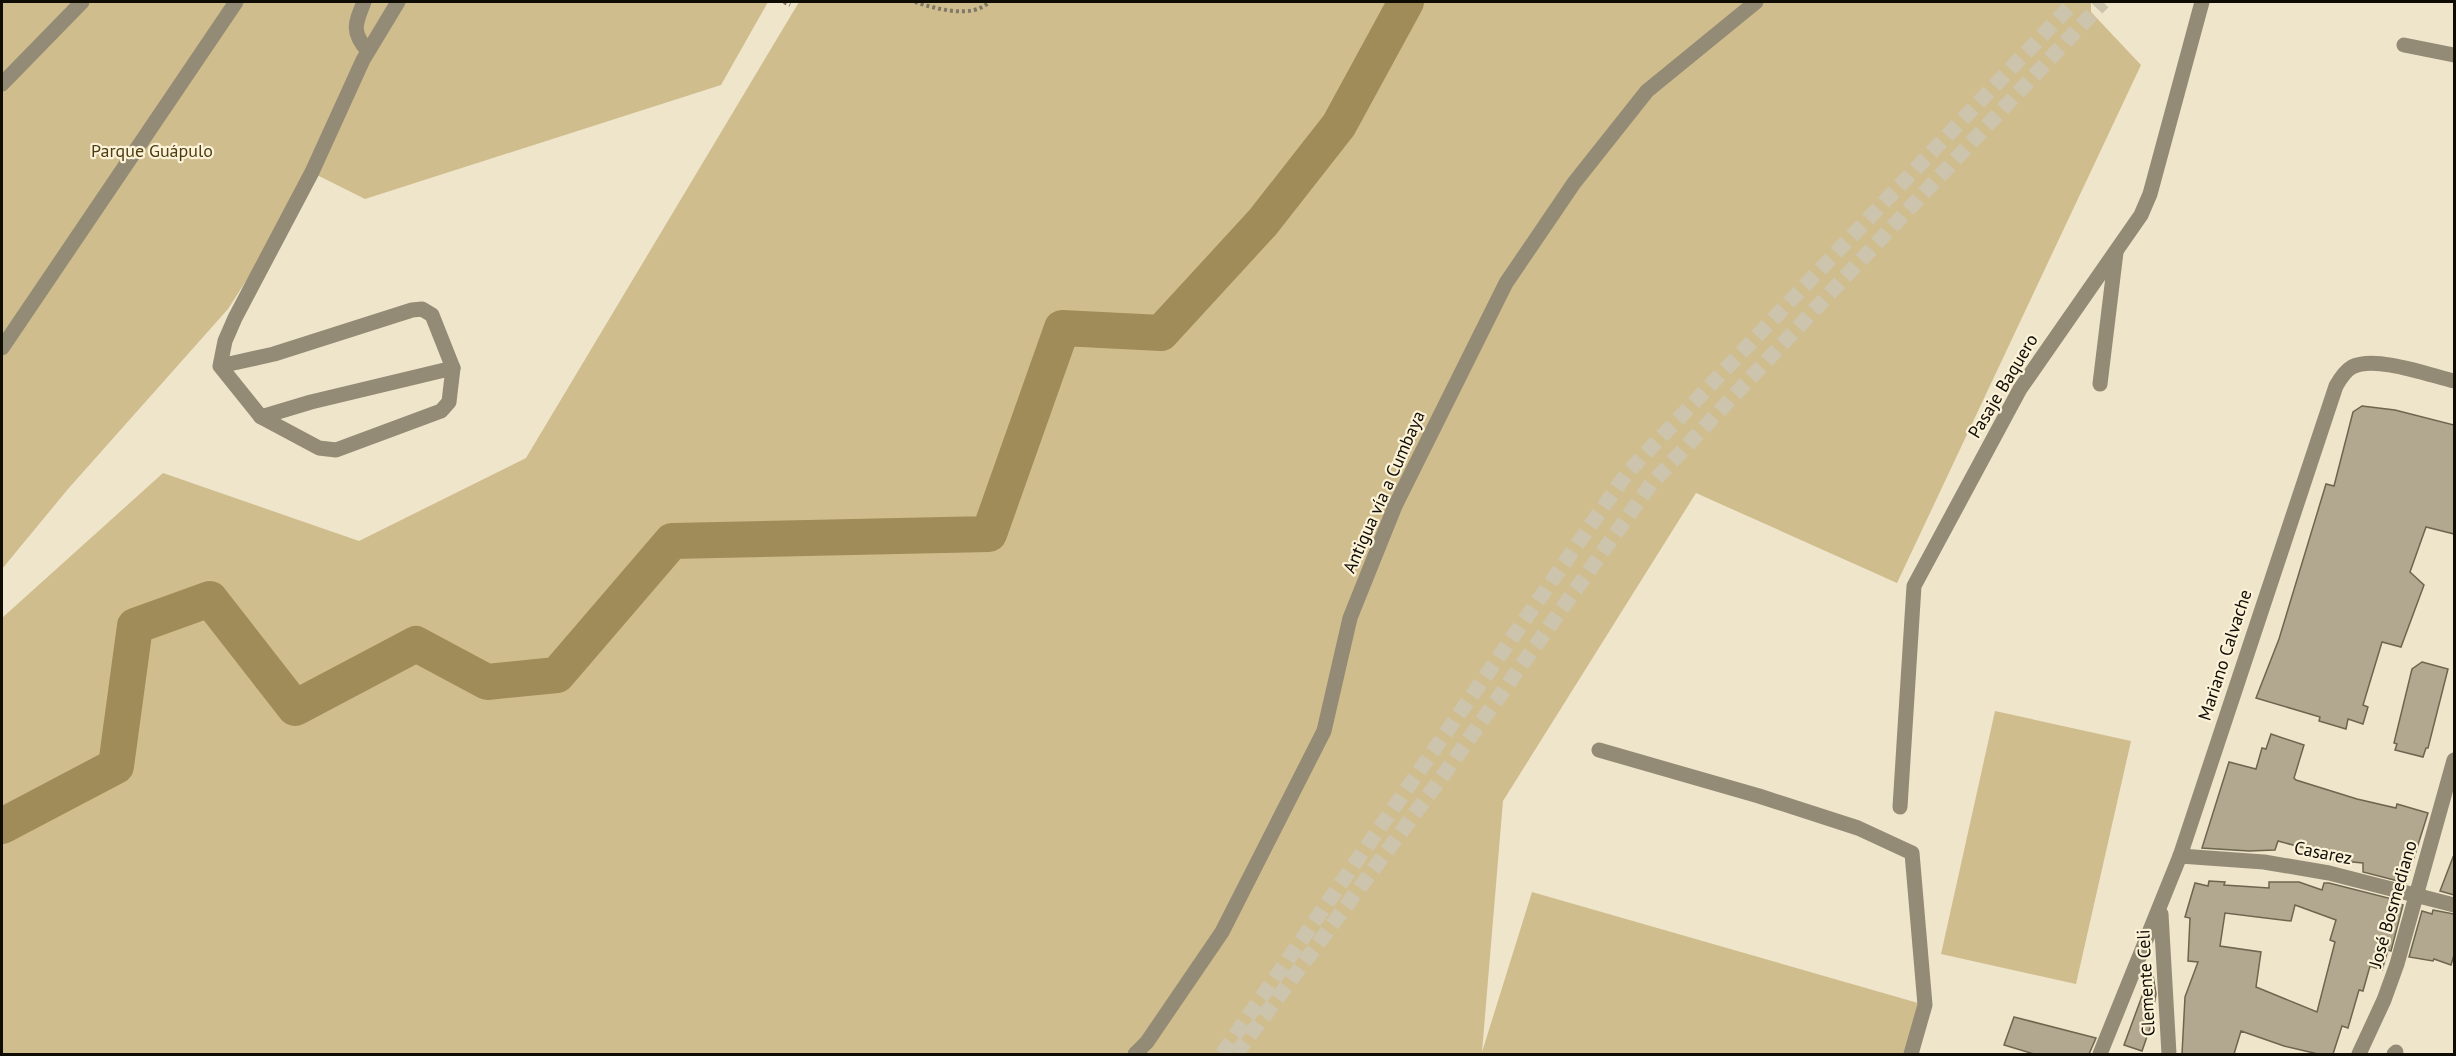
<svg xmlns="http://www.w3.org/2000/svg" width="2456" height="1056" viewBox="0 0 2456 1056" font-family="'PT Sans',sans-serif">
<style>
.green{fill:#d0bd8d}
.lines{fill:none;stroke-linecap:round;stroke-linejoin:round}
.river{stroke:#a08c58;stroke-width:36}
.building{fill:#b1a88f;stroke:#6e654e;stroke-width:1.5;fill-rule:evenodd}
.major-tunnel{stroke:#cdc4ad;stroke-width:15;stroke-dasharray:15 8;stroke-linecap:butt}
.path{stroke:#807968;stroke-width:4;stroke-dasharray:3 3;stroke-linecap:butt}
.minor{stroke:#938b75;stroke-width:15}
.labels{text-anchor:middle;stroke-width:4.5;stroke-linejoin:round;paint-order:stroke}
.park-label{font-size:18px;fill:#4b3c11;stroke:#fcf2d8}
.street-label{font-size:18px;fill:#0f0c04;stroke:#fcf2d8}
</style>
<rect width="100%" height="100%" fill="#efe5cb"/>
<!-- green -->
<g class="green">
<polygon points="2,2 768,2 721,85 365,199 315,174 228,309 68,489 2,569"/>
<polygon points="799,2 2091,2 2091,12 2141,65 1897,583 1696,493 1503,801 1482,1052 1532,892 1925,1005 1911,1054 2,1054 2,618 163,473 359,541 526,458"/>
<polygon points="1995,711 2131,741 2076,984 1941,954"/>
</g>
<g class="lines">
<!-- river -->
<polyline class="river" points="2,826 116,766 135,626 210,599 295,708 416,644 487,682 557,675 672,541 989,534 1062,328 1161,333 1263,222 1339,125 1406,2"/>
</g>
<!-- building -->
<g class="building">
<polygon points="2362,406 2395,410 2454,425 2454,534 2426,527 2410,572 2424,585 2401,647 2382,642 2363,705 2368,707 2363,724 2348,719 2346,729 2319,721 2320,717 2256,698 2279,639 2326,484 2334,486 2353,412"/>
<polygon points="2422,662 2448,669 2428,748 2426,748 2423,757 2395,750 2397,744 2394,743 2412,669"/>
<polygon points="2271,734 2304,745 2294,778 2296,780 2357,799 2396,808 2397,804 2428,813 2406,883 2363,872 2363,863 2332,860 2334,856 2278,841 2275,850 2249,851 2202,848 2229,762 2256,769 2262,748 2266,749"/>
<polygon points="2453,857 2454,858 2454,895 2440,891"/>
<path d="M2209,881L2225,882L2224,885L2269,888V882H2299L2322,890L2324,883H2329L2400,901V904L2403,905L2391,951L2388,950L2382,970L2370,966L2363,991L2359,990L2348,1028L2342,1026L2333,1054H2318L2284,1046L2241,1031L2234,1054H2182L2185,997L2198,962L2188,961L2190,918L2185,917L2195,883L2208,886ZM2295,905L2336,920L2330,940L2335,942L2317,1012L2256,987L2261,952L2220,946L2225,913L2291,921Z"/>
<polygon points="2433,910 2454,914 2454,955 2451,965 2434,959 2433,961 2409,957 2422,911 2432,914"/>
<polygon points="2152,969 2156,994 2150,1028 2142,1051 2124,1045"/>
<polygon points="2014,1017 2096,1038 2089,1054 2034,1054 2004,1045"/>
</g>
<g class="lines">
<!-- major-tunnel -->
<g class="major-tunnel">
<polyline points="1222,1054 1627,473 2074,2"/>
<polyline points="1236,1054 1436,785 1651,484 2103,2"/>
</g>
<!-- path -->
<g class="path">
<polyline points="784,2 790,5"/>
<path d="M915,2C937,9 972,19 989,2"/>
</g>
<!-- minor -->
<g class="minor">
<path d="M364,2C355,24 351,32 368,51"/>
<polyline points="2404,45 2454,55"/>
<polyline points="2,84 82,2"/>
<polyline points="2,348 236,2"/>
<polyline points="220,366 274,354 412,310 422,309 432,315 453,368 449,402 441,411 336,450 319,448 261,417 220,366 225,341 235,318 312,172 363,60 398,2"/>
<polyline points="2100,384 2116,252"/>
<polyline points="261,417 311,402 453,368"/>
<polyline points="1599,750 1759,796 1858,828 1912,853 1925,1005 1911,1054"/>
<polyline points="1900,807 1914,586 2020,389 2141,215 2150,194 2202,2"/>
<polyline points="2180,856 2264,862 2329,873 2454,905"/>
<polyline points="2161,914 2169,1054"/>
<polyline points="1135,1054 1147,1042 1222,932 1324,731 1350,618 1395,506 1506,283 1574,183 1647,91 1756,2"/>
<path d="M2100,1054L2180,856L2336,386C2340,379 2345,371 2352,367C2375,355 2429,375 2454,381"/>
<polyline points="2359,1054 2384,1000 2397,964 2454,760"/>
<polyline points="2394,1054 2396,1052"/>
</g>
</g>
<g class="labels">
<!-- park labels -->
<g class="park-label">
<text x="152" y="157">Parque Guápulo</text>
</g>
<!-- street labels -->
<g class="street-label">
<text transform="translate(2003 386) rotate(-59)" y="6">Pasaje Baquero</text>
<text transform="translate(1384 492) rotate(-66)" y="6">Antigua vía a Cumbaya</text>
<text transform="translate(2225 655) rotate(-72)" y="6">Mariano Calvache</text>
<text transform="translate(2323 853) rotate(11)" y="6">Casarez</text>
<text transform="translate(2393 904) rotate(-74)" y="6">José Bosmediano</text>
<text transform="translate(2146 983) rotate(-93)" y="6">Clemente Celi</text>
</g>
</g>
<!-- border -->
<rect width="2456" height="1056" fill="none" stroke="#0f0c04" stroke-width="6"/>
</svg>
